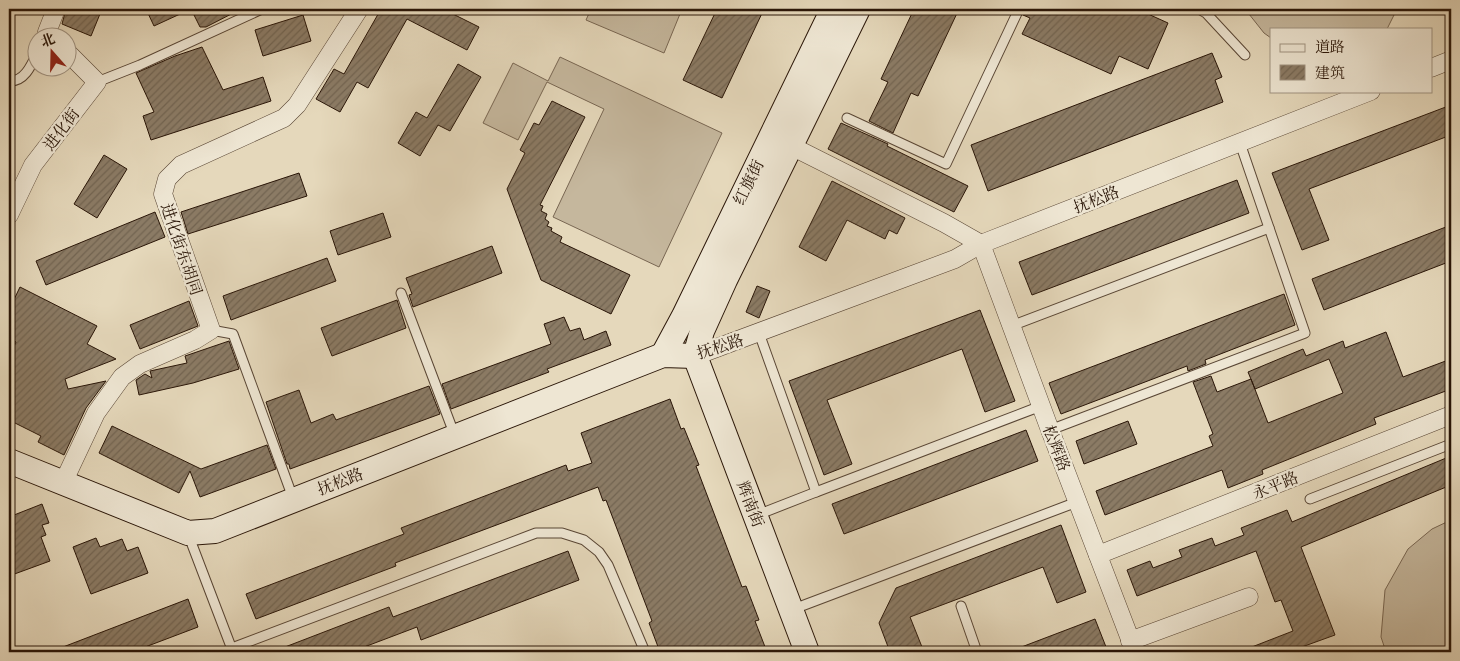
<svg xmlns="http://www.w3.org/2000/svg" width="1460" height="661" viewBox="0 0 1460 661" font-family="'IM FELL French Canon','Noto Serif SC',serif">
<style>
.pitch{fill:#c5b79d;stroke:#786652}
.building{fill:url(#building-hatch);stroke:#2a1608}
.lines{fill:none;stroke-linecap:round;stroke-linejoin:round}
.lane-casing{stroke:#594635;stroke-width:11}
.street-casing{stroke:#594635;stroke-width:19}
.secondary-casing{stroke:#2a1608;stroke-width:26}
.lane{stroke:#eee6d3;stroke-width:9}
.street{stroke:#eee6d3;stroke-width:18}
.secondary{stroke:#eee6d3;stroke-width:24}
.labels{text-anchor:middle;stroke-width:4.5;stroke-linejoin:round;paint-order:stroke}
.street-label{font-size:16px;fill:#2a1608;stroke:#eee6d3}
</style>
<defs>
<pattern id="building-hatch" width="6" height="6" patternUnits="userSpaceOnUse" patternTransform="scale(1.25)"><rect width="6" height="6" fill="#8b7b65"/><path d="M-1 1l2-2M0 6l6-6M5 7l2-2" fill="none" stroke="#726451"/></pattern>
</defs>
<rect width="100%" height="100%" fill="#e5d8bb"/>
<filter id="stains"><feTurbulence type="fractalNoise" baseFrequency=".004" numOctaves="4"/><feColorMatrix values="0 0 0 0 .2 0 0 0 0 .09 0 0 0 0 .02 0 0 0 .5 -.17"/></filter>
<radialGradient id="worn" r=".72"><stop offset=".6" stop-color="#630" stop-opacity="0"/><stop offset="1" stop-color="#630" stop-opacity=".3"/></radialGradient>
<!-- pitch -->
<g class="pitch">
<polygon points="591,9 682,9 664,53 586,20"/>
<polygon points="1245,9 1397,9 1387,29 1271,29 1271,38 1264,33"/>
<polygon points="560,57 722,133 659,267 553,217 604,109 547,82 518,140 483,123 513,63 548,81"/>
<polygon points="1451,520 1451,652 1386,652 1381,637 1385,590 1408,549 1432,529"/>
</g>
<!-- building -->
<g class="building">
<polygon points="66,9 102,9 91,36 62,24"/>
<polygon points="146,9 191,9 154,26"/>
<polygon points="191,9 241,9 206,27 200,27"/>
<polygon points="381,9 443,9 479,27 467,50 407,19 368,88 357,82 340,112 316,99 334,69 344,74"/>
<polygon points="717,9 764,9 722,98 683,80"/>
<polygon points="914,9 959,9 918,96 911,93 893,133 869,121 888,82 881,79"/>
<polygon points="1025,9 1137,9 1168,23 1148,69 1119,56 1111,74 1022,34 1030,18 1023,15"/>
<polygon points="303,15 311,41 263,56 255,30"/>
<polygon points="202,47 223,90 263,77 271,101 151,140 143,116 154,112 136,73 175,56"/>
<polygon points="1212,53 1222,77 1215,80 1223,102 988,191 971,145"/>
<polygon points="458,64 481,77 450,131 438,125 420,156 398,143 416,112 427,118"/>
<polygon points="552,101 585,117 540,205 543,206 541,211 547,214 545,219 549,222 547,226 552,228 551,231 562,237 560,242 630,275 611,314 541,280 507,189 525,153 520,150 534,123 539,125"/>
<polygon points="1451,105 1451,135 1309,189 1329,240 1302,250 1272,173"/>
<polygon points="841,123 888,144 887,146 968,186 954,212 828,149"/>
<polygon points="104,155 127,169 97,218 74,204"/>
<polygon points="299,173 307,196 188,234 181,212"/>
<polygon points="1237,180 1249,213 1032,295 1019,262"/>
<polygon points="832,181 905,218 897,234 889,230 885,239 847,220 826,261 799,247"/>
<polygon points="155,212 165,237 46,285 36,261"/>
<polygon points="383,213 391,237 338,255 330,231"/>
<polygon points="1451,225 1451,261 1324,310 1312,279"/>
<polygon points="492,246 502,273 413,307 409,295 412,294 406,278"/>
<polygon points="327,258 336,281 231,320 223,296"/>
<polygon points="757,286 770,291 759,318 746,312"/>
<polygon points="20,287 97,326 87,344 116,359 65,379 68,389 106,381 86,408 64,455 38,442 41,436 9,420 9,357 16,342 9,338 9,310"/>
<polygon points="1284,294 1295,325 1205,360 1206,364 1188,371 1187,366 1061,414 1049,383"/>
<polygon points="397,300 406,328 332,356 321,328"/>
<polygon points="189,301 198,326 140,349 130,325"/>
<polygon points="980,310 1015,401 985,412 962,349 827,400 852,464 824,475 789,381"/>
<polygon points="564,317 570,331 580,328 584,340 606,331 611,345 547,369 549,372 451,409 442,384 551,344 544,324"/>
<polygon points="1386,332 1403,377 1451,359 1451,389 1374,418 1376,424 1262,470 1263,474 1228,488 1222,470 1105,515 1096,491 1213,446 1209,436 1213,434 1193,382 1211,376 1217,392 1251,379 1268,423 1343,393 1329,359 1255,389 1248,372 1303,349 1306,356 1343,341 1345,348"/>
<polygon points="229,341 239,369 193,383 139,395 136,380 145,374 152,378 150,371 187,363 185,356"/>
<polygon points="429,386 440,414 290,469 289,464 287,464 266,402 299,390 311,423 333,414 336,420"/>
<polygon points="670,399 681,429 684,428 699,465 696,466 742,587 746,586 759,620 755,621 767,652 660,652 649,623 652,621 606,500 603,501 598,487 395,563 396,566 256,619 246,594 404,534 401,528 566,465 568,471 592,463 581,433"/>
<polygon points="1128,421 1137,444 1084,464 1076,441"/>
<polygon points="112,426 201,469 267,445 276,469 200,497 190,471 179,493 99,453"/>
<polygon points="1026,430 1038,461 844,534 832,504"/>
<polygon points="1451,456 1451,485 1301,547 1335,635 1288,652 1239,652 1293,631 1281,600 1275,602 1256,551 1137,596 1127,570 1150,561 1153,568 1182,557 1179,550 1212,538 1215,546 1244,535 1241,528 1287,510 1292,522"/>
<polygon points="42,504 49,523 42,525 46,535 41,537 50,561 9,576 9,517"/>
<polygon points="1061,525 1086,592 1057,603 1043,567 910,617 924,652 890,652 879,623 896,588"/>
<polygon points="96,538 100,547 122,539 127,551 138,547 148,573 91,594 73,547"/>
<polygon points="568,551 579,580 421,640 417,627 351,652 272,652 389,607 393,617"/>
<polygon points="188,599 198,627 132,652 50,652"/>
<polygon points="1095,619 1108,652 1011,652 1011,651"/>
</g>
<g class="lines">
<!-- lane casing -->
<g class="lane-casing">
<g id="lane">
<polyline points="1199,9 1206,13 1245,55"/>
<path d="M9,81C25,82 32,64 38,51"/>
<polyline points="97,82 140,65 262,9"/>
<polyline points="847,118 946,164 1019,9"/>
<polyline points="401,293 455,436"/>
<polyline points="1011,326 1269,228"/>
<polyline points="211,330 233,334 293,498"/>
<polyline points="1050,430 1305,333 1240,143"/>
<polyline points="816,492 1041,406"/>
<polyline points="1310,499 1451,444"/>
<polyline points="757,515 816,492 759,333"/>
<polyline points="188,534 233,652"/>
<polyline points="961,606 977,652"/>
<polyline points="791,610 1077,502"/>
<polyline points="232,648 536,533 562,533 584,540 599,552 608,565 645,652"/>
</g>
</g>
<!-- street casing -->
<g class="street-casing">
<g id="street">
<polyline points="52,38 47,32 56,9"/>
<polyline points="1431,68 1451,60"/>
<polyline points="791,146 944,223 981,244 1050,430 1135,652"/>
<polyline points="9,215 33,165 97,82 68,53"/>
<polyline points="695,356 955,259 981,244 1371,91"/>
<polyline points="63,483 96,413 122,377 140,364 195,340 211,330 163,194 167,179 181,165 284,118 297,105 359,9"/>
<polyline points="1098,555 1451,415"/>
<polyline points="1130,641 1249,597"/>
</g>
</g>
<!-- secondary casing -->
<g class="secondary-casing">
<g id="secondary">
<polyline points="663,355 684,316 833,9"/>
<polyline points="695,356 702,331 725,280 858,9"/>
<polyline points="695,356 807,652"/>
<polyline points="9,461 188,533 215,531 663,355 695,356"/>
</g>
</g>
<!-- lane -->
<use href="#lane" class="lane"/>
<!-- street -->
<use href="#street" class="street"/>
<!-- secondary -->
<use href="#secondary" class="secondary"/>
</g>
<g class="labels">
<!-- street labels -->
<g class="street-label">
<text transform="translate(61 129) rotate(-53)" y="6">进化街</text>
<text transform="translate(748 182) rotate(-64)" y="6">红旗街</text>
<text transform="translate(1096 199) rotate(-21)" y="6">抚松路</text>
<text transform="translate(182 249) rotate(71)" y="6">进化街东胡同</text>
<text transform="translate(720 346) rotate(-18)" y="6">抚松路</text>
<text transform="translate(1057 448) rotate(69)" y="6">松辉路</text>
<text transform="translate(340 481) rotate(-21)" y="6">抚松路</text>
<text transform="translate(1275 485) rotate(-22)" y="6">永平路</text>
<text transform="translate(751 504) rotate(69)" y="6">辉南街</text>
</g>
</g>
<!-- margin -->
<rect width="1460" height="661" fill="none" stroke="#e5d8bb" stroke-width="30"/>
<rect x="10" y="10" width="1440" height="641" fill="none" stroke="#2a1608" stroke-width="2.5"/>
<rect x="15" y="15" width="1430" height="631" fill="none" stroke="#2a1608"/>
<!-- legend -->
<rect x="1270" y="28" width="162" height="65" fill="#eee6d3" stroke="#a09382"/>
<rect x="1280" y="44" width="25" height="8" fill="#eee6d3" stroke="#a09382"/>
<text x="1315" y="52" font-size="15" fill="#2a1608">道路</text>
<rect x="1280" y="65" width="25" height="15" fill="url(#building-hatch)" stroke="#a09382"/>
<text x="1315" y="78" font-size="15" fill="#2a1608">建筑</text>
<!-- north arrow -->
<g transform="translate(52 52) rotate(340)"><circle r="24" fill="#eee6d3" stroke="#a09382"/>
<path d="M0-4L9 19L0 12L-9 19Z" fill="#8f2418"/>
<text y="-8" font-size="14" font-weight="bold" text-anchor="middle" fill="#2a1608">北</text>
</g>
<rect width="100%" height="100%" filter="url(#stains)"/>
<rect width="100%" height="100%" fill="url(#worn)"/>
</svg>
